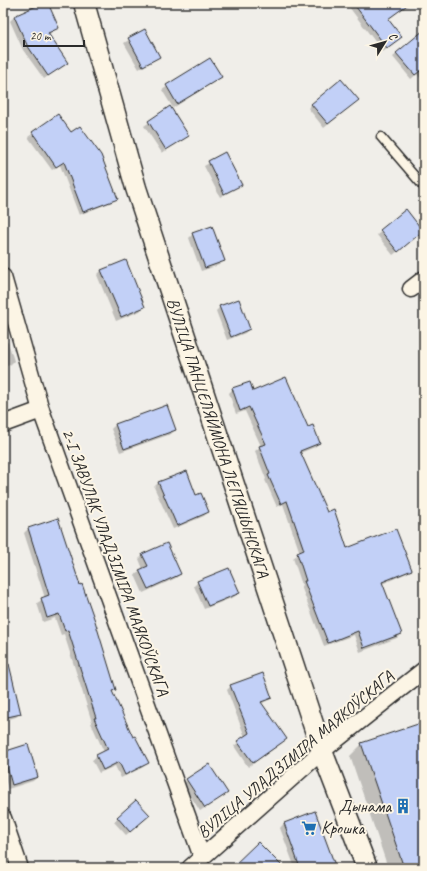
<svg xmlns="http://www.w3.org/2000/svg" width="427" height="871" viewBox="0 0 427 871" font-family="Caveat,sans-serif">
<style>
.shadow{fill:#0003}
.building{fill:#c2d0f7;stroke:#2b2b2b}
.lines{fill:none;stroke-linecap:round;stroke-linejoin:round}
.service-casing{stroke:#2b2b2b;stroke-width:11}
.minor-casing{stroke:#2b2b2b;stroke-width:19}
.tertiary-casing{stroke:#2b2b2b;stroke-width:23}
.service{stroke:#fcf5e5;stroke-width:8}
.minor{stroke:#fcf5e5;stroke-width:16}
.tertiary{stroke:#fcf5e5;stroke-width:20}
.labels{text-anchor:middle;stroke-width:4;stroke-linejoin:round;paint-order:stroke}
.street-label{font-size:17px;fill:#2b2b2b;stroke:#fcf5e5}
.poi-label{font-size:17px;fill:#2b2b2b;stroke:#fcf5e5;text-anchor:end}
</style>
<rect width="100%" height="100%" fill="#f0eee9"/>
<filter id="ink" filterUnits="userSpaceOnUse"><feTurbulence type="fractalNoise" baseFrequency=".025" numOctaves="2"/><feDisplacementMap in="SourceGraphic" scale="8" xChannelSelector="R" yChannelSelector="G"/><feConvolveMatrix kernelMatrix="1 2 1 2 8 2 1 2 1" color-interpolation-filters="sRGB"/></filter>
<g filter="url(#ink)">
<!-- shadow -->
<g class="shadow">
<polygon points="47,3 58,28 47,35 66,63 44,79 23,50 10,21 14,17"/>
<polygon points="109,3 119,3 111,6 112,8 125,3 111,9"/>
<polygon points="346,3 401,3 404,6 387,20 396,41 383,52"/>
<polygon points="145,30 159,57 139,69 124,43"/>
<polygon points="424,31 424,83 417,74 411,79 393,57"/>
<polygon points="210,59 221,77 173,108 162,90"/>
<polygon points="312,104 353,104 324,128 308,108"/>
<polygon points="170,108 188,135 162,153 144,126"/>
<polygon points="58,115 117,198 112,202 79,215 60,165 52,170 28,137"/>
<polygon points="225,154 241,185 220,197 204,166"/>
<polygon points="406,211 418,235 393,255 377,235"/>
<polygon points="193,234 223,261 219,265 201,271 189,238"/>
<polygon points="101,271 144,306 140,311 116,321 97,275"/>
<polygon points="220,307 249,329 245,333 227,340 216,311"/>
<polygon points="8,342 14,361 10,365 3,367 3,344"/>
<polygon points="233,389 252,392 307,429 319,443 315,447 300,453 327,513 347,550 411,569 407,573 382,584 401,634 397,638 360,652 354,635 324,646 301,586 302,585 293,558 300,553 283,504 277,507 265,480 266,479 255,451 261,446 245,411 236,414 229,393"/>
<polygon points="116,424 175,430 171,434 120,452 111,429"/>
<polygon points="186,472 195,496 208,512 204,516 173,529 154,487 158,483"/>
<polygon points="58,519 115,689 111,693 132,738 147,763 143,767 121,778 115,766 99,773 92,760 104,752 91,723 92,722 64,634 61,635 55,618 43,622 37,603 45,598 24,533 28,529"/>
<polygon points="143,555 180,574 176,578 143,593 135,575 143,569 139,559"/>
<polygon points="198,582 238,592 234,597 204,609 194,586"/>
<polygon points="231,686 271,698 261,704 282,743 248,767 234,746 245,737 227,690"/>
<polygon points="3,692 20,713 16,717 3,721"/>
<polygon points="424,723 424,868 388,868 350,756 362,744"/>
<polygon points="28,745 37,777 33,781 8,789 3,771 3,753"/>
<polygon points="187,780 227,793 200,811 183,784"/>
<polygon points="315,812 331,868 295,868 280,828 284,823"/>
<polygon points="118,818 145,819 126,835 114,822"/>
</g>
<!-- building -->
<g class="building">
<polygon points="43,3 48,3 59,28 48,33 68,63 48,76 27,45 14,16"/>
<polygon points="353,3 410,3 388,19 402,37 387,48"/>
<polygon points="145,29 160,57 143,66 128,38"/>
<polygon points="424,30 424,68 415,75 396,53"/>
<polygon points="210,58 222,77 177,104 166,85"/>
<polygon points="341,79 359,100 328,124 311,104"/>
<polygon points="170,106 189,136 166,150 148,121"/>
<polygon points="58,114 71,132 80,126 101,155 118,199 83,212 64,162 56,167 32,132"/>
<polygon points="225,152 242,185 224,194 208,161"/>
<polygon points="406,209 423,231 398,252 380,230"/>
<polygon points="212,226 225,261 205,268 192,233"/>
<polygon points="126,260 145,307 121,317 101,270"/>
<polygon points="239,299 250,329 231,337 219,306"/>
<polygon points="286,377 308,427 313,425 320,443 300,451 327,512 334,509 347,548 396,529 412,570 382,582 402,634 364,648 358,631 328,643 304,581 306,581 297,553 304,550 287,501 281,504 268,475 270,474 259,446 266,444 249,407 240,411 232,388 250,382 253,391"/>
<polygon points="167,405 176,430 124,449 115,424"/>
<polygon points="187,471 196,495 201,493 209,512 177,526 158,482"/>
<polygon points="58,518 80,585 82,584 95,621 116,690 112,691 133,737 135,736 149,763 125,775 119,762 103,770 96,755 108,749 94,718 96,718 68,630 65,631 59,614 47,618 41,598 49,595 28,528"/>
<polygon points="167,543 181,574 148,589 139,570 148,566 142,554"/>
<polygon points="229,568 240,593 208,606 197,581"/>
<polygon points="3,664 9,664 21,714 3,718"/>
<polygon points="263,673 272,698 261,702 287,739 253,763 237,741 249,733 230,685"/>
<polygon points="424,722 424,868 404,868 361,743"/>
<polygon points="28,744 38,777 12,785 3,752"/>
<polygon points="209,764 228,793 205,808 186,779"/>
<polygon points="136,800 150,815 130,832 117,817"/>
<polygon points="315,811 336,868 300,868 284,823"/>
<polygon points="258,842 284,868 231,868"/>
</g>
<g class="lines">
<!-- service casing -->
<g class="service-casing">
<polyline id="service" points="381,137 424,187"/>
</g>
<!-- minor casing -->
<g class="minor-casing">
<g id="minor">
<polyline points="3,277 41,410 202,857"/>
<polyline points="411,289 424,279"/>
<polyline points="3,424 41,410"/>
<polyline points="3,818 20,868"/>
<polyline points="190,868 322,751 424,670"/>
</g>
</g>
<!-- tertiary casing -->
<g class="tertiary-casing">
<g id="tertiary">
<path id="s1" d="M84,3L136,188L322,751L367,868"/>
</g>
</g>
<!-- service -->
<use href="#service" class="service"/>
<!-- minor -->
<use href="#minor" class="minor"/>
<!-- tertiary -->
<use href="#tertiary" class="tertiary"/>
</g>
</g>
<!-- icons -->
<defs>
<g id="building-bare" transform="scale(1.2)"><path d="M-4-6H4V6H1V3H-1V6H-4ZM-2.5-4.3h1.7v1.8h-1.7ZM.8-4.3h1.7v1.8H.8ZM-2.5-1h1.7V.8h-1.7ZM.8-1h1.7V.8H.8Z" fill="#1f6fb2" stroke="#fcf5e5" stroke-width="2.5" paint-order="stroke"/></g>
<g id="supermarket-bare" transform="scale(1.2)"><path d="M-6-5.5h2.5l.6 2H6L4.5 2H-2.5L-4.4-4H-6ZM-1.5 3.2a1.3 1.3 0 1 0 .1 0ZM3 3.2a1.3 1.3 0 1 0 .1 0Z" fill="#1f6fb2" stroke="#fcf5e5" stroke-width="2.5" paint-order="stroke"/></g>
</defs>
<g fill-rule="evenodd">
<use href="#building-bare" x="403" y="806"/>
<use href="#supermarket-bare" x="309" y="828"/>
</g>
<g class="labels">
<!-- street labels -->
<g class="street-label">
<text dy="6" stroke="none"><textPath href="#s1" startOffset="455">ВУЛІЦА ПАНЦЕЛЯЙМОНА ЛЕПЯШЫНСКАГА</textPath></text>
<text transform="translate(116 562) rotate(70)" y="6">2-І ЗАВУЛАК УЛАДЗІМІРА МАЯКОЎСКАГА</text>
<text transform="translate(295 754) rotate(-40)" y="6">ВУЛІЦА УЛАДЗІМІРА МАЯКОЎСКАГА</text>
</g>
<!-- poi labels -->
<g class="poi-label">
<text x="391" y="812">Дынама</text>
<text x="321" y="834" text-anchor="start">Крошка</text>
</g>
</g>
<!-- margin -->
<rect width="427" height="871" fill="none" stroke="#fcf5e5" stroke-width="16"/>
<rect x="8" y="8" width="411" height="855" fill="none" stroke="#2b2b2b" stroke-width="1.5" filter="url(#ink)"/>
<!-- north arrow -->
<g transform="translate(385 42) rotate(53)" stroke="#fcf5e5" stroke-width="3" paint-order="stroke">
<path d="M0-3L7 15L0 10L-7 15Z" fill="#2b2b2b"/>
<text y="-6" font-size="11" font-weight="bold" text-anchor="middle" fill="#2b2b2b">С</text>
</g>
<!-- scale -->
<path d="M24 40v6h60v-6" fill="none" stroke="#2b2b2b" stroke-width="2"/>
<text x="30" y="40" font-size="12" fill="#2b2b2b" stroke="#fcf5e5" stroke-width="3" paint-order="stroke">20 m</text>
</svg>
